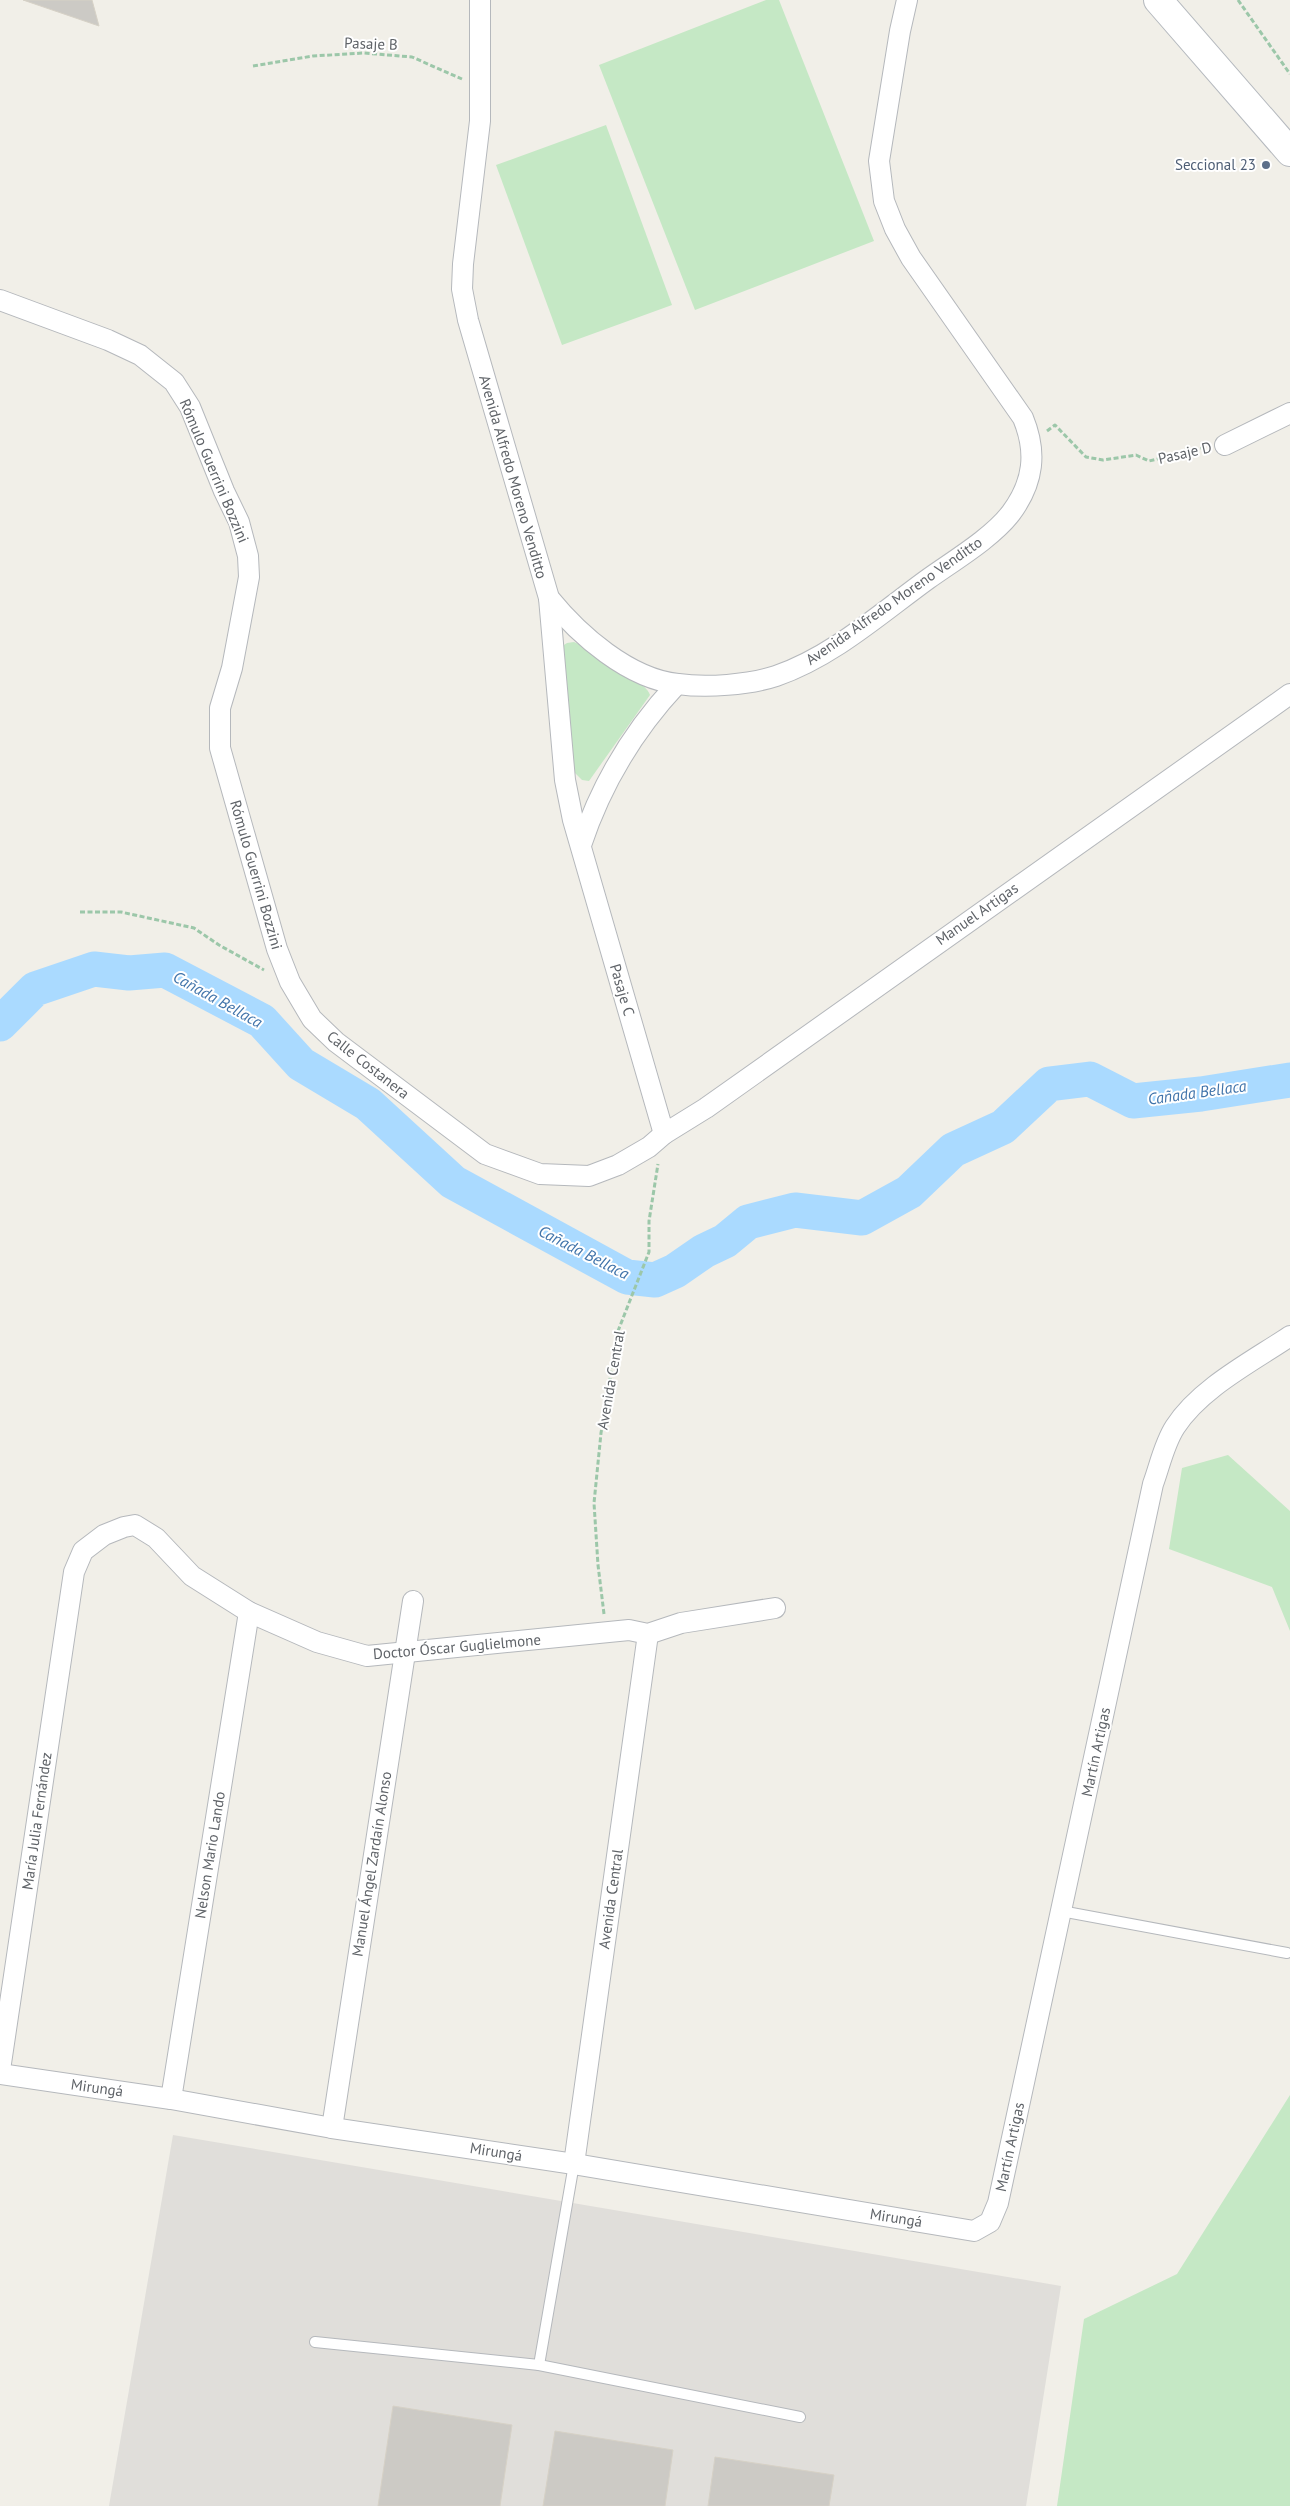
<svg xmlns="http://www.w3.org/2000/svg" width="1290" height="2506" viewBox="0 0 1290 2506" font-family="'PT Sans',sans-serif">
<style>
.industrial{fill:#e0deda}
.green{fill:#c5e8c5}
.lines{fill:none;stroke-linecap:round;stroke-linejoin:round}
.river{stroke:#aadaff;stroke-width:35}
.building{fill:#cccac5;stroke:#d6d1c6}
.lane-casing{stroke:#b5b8bc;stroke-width:12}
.street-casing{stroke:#b5b8bc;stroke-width:22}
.secondary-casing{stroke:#b6babf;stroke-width:30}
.path{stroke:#9cc7a9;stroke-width:3;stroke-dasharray:5 2.5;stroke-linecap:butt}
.lane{stroke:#fff;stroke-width:10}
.street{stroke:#fff;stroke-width:20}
.secondary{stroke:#fff;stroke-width:28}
.service-dot{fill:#5c6f8a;stroke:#fff;stroke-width:2}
.labels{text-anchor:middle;stroke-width:4;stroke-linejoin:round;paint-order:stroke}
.street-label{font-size:15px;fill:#5f6368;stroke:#fff}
.service-label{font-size:15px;fill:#4e5e75;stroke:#fff;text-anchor:end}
.water-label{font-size:16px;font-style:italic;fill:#4174aa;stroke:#fff}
</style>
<rect width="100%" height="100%" fill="#f1efe8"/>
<!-- industrial -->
<polygon class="industrial" points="173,2135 1061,2286 1026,2506 109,2506"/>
<!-- green -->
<g class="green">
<polygon points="766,0 779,0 874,241 695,310 599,65"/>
<polygon points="606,125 672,305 562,345 496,165"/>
<path d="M574,642C589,648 646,681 650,695L589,781L582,780L572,770L561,647L567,643Z"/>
<polygon points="1228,1455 1290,1511 1290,1631 1272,1587 1169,1549 1182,1468"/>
<polygon points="1290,2095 1290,2506 1057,2506 1084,2319 1177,2274"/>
</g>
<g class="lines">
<!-- river -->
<polyline class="river" points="0,1024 35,989 94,969 129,973 165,970 262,1021 301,1064 368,1104 453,1182 627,1277 655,1280 675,1271 704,1251 725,1241 748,1222 795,1210 862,1218 909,1192 953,1150 1003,1127 1049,1084 1090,1079 1133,1101 1201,1094 1290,1080"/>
</g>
<!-- building -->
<g class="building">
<polygon points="23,0 92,0 99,26"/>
<polygon points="393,2406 512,2425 500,2506 378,2506"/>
<polygon points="555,2431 673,2450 665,2506 543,2506"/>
<polygon points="715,2457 834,2475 829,2506 708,2506"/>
</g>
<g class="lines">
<!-- lane casing -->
<g class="lane-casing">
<g id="lane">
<polyline points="1061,1911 1287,1953"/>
<polyline points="315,2342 539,2365 800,2417"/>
<polyline points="539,2365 574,2164"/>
</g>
</g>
<!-- street casing -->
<g class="street-casing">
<g id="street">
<path d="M480,0V121L463,264L462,289L468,320L549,598C579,635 629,679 678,684C706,688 749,685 776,676C832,657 881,613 928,579C953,561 992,538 1011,513C1034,482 1037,452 1023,418L911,258L895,229L884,201L879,161L900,31L907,0"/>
<polyline points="0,300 108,340 140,355 174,382 190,407 224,491 239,522 248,556 249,577 232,668 220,708 220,748 277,949 290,982 312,1019 336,1042 485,1154 540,1174 589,1176 618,1165 649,1147 664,1134 706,1108 1290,694"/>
<polyline points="1225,445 1290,413"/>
<polyline points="549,598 565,780 573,820 664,1134"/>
<path d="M581,845C601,785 633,731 677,684"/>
<polyline points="0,2070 74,1572 83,1551 104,1535 124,1527 135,1525 156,1538 192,1576 249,1612 317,1642 367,1656 629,1630 648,1634 681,1623 775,1608"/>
<path d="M0,2074L171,2099L332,2128L574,2164L974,2231L990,2222L998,2203L1153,1484C1160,1465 1164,1444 1175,1427C1200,1388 1253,1361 1290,1336"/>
<polyline points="171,2099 249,1612"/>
<polyline points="332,2128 413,1601"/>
<polyline points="574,2164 648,1634"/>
</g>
</g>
<!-- secondary casing -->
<g class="secondary-casing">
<polyline id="secondary" points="1158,0 1290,152"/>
</g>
<!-- path -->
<g class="path">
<polyline points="1238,0 1290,74"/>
<polyline points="253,66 313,56 364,53 412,57 462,79"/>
<polyline points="1047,431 1055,425 1086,457 1103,460 1136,455 1149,461 1206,447"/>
<polyline points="80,912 121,912 194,928 219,945 264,970"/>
<polyline points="604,1614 598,1565 594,1503 601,1433 618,1331 649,1252 649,1221 658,1164"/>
</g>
<!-- lane -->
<use href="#lane" class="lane"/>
<!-- street -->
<use href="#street" class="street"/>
<!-- secondary -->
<use href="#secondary" class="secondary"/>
</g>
<!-- markers -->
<circle class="service-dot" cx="1266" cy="165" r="5"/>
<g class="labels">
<!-- street labels -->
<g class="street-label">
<text transform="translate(371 44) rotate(2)" y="5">Pasaje B</text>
<text transform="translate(1185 453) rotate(-13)" y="5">Pasaje D</text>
<text transform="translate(214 471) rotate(67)" y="5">Rómulo Guerrini Bozzini</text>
<text transform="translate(513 477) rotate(74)" y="5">Avenida Alfredo Moreno Venditto</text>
<text transform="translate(894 601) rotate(-35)" y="5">Avenida Alfredo Moreno Venditto</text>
<text transform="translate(256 875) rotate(74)" y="5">Rómulo Guerrini Bozzini</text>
<text transform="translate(977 914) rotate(-35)" y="5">Manuel Artigas</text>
<text transform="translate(622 990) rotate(74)" y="5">Pasaje C</text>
<text transform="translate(368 1065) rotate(38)" y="5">Calle Costanera</text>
<text transform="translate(611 1380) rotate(-80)" y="5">Avenida Central</text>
<text transform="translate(457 1647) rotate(-5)" y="5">Doctor Óscar Guglielmone</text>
<text transform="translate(1096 1752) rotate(-78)" y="5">Martín Artigas</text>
<text transform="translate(37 1821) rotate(-82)" y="5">María Julia Fernández</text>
<text transform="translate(210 1855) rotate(-81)" y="5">Nelson Mario Lando</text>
<text transform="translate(372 1864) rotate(-81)" y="5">Manuel Ángel Zardaín Alonso</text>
<text transform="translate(611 1899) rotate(-82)" y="5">Avenida Central</text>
<text transform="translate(97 2088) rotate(8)" y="5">Mirungá</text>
<text transform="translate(1010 2147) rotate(-78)" y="5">Martín Artigas</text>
<text transform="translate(496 2152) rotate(9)" y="5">Mirungá</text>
<text transform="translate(896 2218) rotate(9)" y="5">Mirungá</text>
</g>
<!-- service labels -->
<g class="service-label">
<text x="1256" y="170">Seccional 23</text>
</g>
<!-- water labels -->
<g class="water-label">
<text transform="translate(218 999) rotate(29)" y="6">Cañada Bellaca</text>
<text transform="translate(1197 1092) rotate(-8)" y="6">Cañada Bellaca</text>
<text transform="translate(584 1252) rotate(27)" y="6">Cañada Bellaca</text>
</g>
</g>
</svg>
